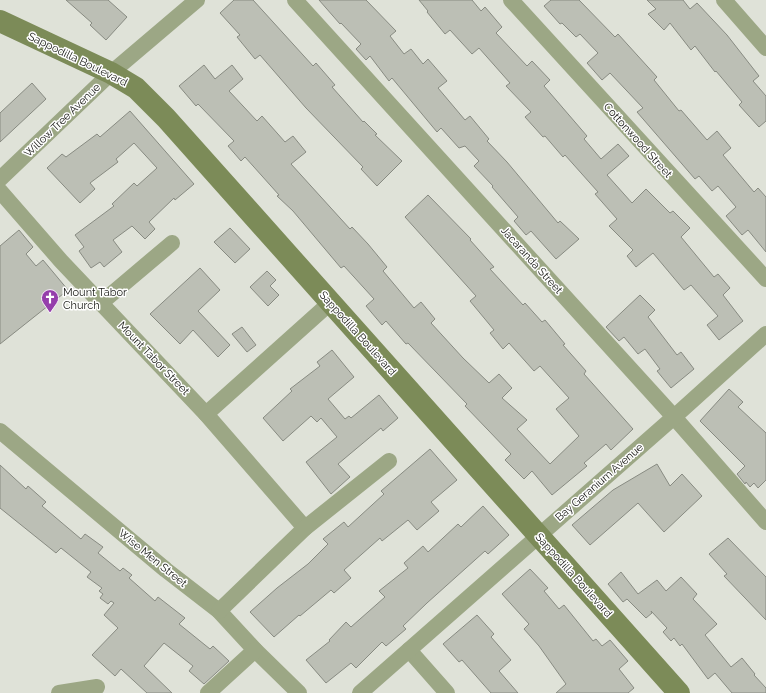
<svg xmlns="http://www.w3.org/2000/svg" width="766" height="693" viewBox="0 0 766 693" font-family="Raleway,sans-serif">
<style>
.building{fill:#bcbfb5;stroke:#888b82}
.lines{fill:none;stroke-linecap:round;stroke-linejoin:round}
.street{stroke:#9ca785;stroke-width:16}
.secondary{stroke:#7c8b58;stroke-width:22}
.labels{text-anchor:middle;stroke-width:3;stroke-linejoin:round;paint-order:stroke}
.street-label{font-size:11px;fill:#181915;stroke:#fff}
.poi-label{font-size:11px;fill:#181915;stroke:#fff;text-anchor:start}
</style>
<rect width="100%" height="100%" fill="#dfe2d8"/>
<!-- building -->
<g class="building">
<polygon points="66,0 108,0 127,17 106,40 90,25 92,23"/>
<polygon points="234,0 253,0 313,66 316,63 335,85 332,87 363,122 364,121 377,134 375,135 402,161 377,186 361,169 363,167 306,108 260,55 255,59 237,37 240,35 220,13"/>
<polygon points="319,0 366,0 396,31 390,36 404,54 411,49 423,64 428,59 447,81 438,88 465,120 470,116 489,139 487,141 507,162 558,223 560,221 579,239 556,259 531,231 526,235 514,221 518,217 492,187 493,186 474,166 479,161 465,146 459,148 441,128 437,132 392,78 389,81 370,56 366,60 356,49 361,44 341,23 340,24"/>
<polygon points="419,0 472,0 481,11 485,7 502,27 496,33 527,66 532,61 550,80 544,86 587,136 584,139 601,159 618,144 629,156 607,175 632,203 646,189 670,213 673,211 690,228 681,237 714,277 718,274 730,288 723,295 743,321 719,340 707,325 718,316 691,285 684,290 653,253 636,267 627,256 633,250 609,226 617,219 595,194 598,192 565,155 563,157 545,136 543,137 525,117 531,112 506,86 510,83 479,48 472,54 450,30 445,34 427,12 428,11"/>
<polygon points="551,0 579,0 615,37 618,34 657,77 654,80 679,111 681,110 707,140 717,131 731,148 723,155 754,192 758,188 766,197 766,252 748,230 742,235 726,216 736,207 718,186 712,191 699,176 695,179 637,112 643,108 610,73 602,80 587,63 598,53 580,34 576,37 562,23 560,24 544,6"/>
<polygon points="647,0 683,0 690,9 697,3 727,35 759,76 753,81 766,96 766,121 759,127 739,105 742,102 716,71 715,72 695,46 691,50 670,23 664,30 648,14 656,9"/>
<polygon points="204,65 215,79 232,65 243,79 229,91 257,121 262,116 285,142 293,136 306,152 291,164 350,229 352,227 368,244 387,267 383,271 414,308 421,302 435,319 431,323 463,358 489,383 499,374 512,388 502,398 527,420 517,429 550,464 579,436 556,409 569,398 540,366 534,371 509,343 503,349 490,333 494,330 470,301 476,296 405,217 428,195 471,239 470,240 494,267 490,269 523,305 525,303 542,322 545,320 565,344 563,345 586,371 584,374 633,429 611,450 606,444 584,463 587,466 552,495 532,471 524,479 505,460 511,454 465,406 467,404 408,343 406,344 386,321 382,325 366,306 374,299 344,266 341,268 293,211 277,196 279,195 245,157 241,161 228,146 234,141 198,104 196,106 179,86"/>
<polygon points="32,83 46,99 0,142 0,113"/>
<polygon points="130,111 194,184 175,200 174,198 149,222 155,229 145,239 132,226 113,240 122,252 104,267 100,262 91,268 79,251 84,247 75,235 114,206 112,204 134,183 137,186 157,168 134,143 116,159 118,162 90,183 95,189 80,203 47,168 62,154 66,157 97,134 100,137"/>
<polygon points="230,228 250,249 235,263 214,242"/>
<polygon points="19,230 33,247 26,254 36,266 43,260 68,290 0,344 0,246"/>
<polygon points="200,268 220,290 198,311 230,345 218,357 193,330 180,344 150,314"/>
<polygon points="267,271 276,280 270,286 279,295 268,306 250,287"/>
<polygon points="640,295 655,310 648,317 677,355 681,352 694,369 671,388 657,371 660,369 645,349 638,354 624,337 619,341 606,327"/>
<polygon points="242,327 256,345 247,352 232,334"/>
<polygon points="332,350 354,377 328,399 345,419 349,416 351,418 379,395 398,418 383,431 381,428 338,464 350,477 331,494 306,462 337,437 321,418 317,422 311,416 283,441 263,418 292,391 290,389 320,366 317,362"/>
<polygon points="729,389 743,402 738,407 766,433 766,480 758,488 754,483 750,487 746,482 745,484 737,474 745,466 700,421"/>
<polygon points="430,449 457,480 431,502 439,511 417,530 408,520 382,541 380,538 344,570 351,578 334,593 331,590 300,616 299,615 274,637 250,612 277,588 308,564 328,544 323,539 344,522 348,527 384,494 381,491"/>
<polygon points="657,464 670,486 682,474 702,496 664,532 638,503 590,545 572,525 613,490"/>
<polygon points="0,465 26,489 28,486 46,502 42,506 81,539 85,534 103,547 98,553 120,571 123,568 132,575 129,578 155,601 158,597 185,618 179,624 210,649 213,646 229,661 204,684 189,671 193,666 164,643 144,666 172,693 147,693 121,669 115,676 92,655 118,628 104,615 114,603 111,601 108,604 100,598 103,594 99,591 102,588 87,577 91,572 61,548 56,553 0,508"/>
<polygon points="483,506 509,535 488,554 485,551 427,603 403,626 406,629 386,646 382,642 356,668 351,663 326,683 306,660 330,641 329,640 346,622 351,627 385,597 379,591 408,568 404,563 423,546 428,552 458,524 461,527"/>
<polygon points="728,538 766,577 766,620 724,576 727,574 709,554"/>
<polygon points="530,569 548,588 544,591 559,609 564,605 593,641 596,639 602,646 610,640 628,661 619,669 634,688 628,693 556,693 566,684 539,646 524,629 529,624 502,594"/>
<polygon points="621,572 638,594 657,580 666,591 681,577 697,594 693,599 717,624 705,635 731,667 742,658 755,674 754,675 766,688 766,693 732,693 715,673 708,679 682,644 680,646 674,638 671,641 663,632 667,628 651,611 652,613 646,618 627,599 623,602 608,584"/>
<polygon points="477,615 494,634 491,637 511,660 499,671 518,693 491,693 462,660 459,662 443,644"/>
</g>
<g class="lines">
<!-- street -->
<g class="street">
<polyline points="295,0 674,417 766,522"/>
<polyline points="511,0 766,279"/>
<polyline points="724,0 766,48"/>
<polyline points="0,179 111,73 197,0"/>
<polyline points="0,191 61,261 206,414 305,528"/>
<polyline points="101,303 172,243"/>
<polyline points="206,414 331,302"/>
<polyline points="0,431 166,570 219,611 255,650 299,693"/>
<polyline points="219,611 305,528 389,461"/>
<polyline points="409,650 447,693"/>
<polyline points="59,693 97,687"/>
<polyline points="208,693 255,650"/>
<polyline points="360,693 674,417 766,334"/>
</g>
<!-- secondary -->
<polyline class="secondary" points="0,21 111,73 136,88 166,118 679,693"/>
</g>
<!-- icons -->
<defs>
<g id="church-pin" transform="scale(0.9)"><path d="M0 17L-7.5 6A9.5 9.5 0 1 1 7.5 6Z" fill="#953eab" stroke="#fff"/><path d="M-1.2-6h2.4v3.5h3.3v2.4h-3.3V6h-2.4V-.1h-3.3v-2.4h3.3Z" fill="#fff"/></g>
</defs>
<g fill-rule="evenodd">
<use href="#church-pin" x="50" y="298"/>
</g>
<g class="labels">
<!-- street labels -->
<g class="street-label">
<text transform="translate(78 59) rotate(26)" y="4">Sappodilla Boulevard</text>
<text transform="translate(62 120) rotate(-44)" y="4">Willow Tree Avenue</text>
<text transform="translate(638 140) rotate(48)" y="4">Cottonwood Street</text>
<text transform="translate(532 260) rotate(48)" y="4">Jacaranda Street</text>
<text transform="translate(358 333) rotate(48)" y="4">Sappodilla Boulevard</text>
<text transform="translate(154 358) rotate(46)" y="4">Mount Tabor Street</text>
<text transform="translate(599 482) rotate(-41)" y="4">Bay Geranium Avenue</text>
<text transform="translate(153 558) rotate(39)" y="4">Wise Men Street</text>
<text transform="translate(574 575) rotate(48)" y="4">Sappodilla Boulevard</text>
</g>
<!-- poi labels -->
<g class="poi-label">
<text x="63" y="296">Mount Tabor<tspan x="63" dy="13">Church</tspan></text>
</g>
</g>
</svg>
